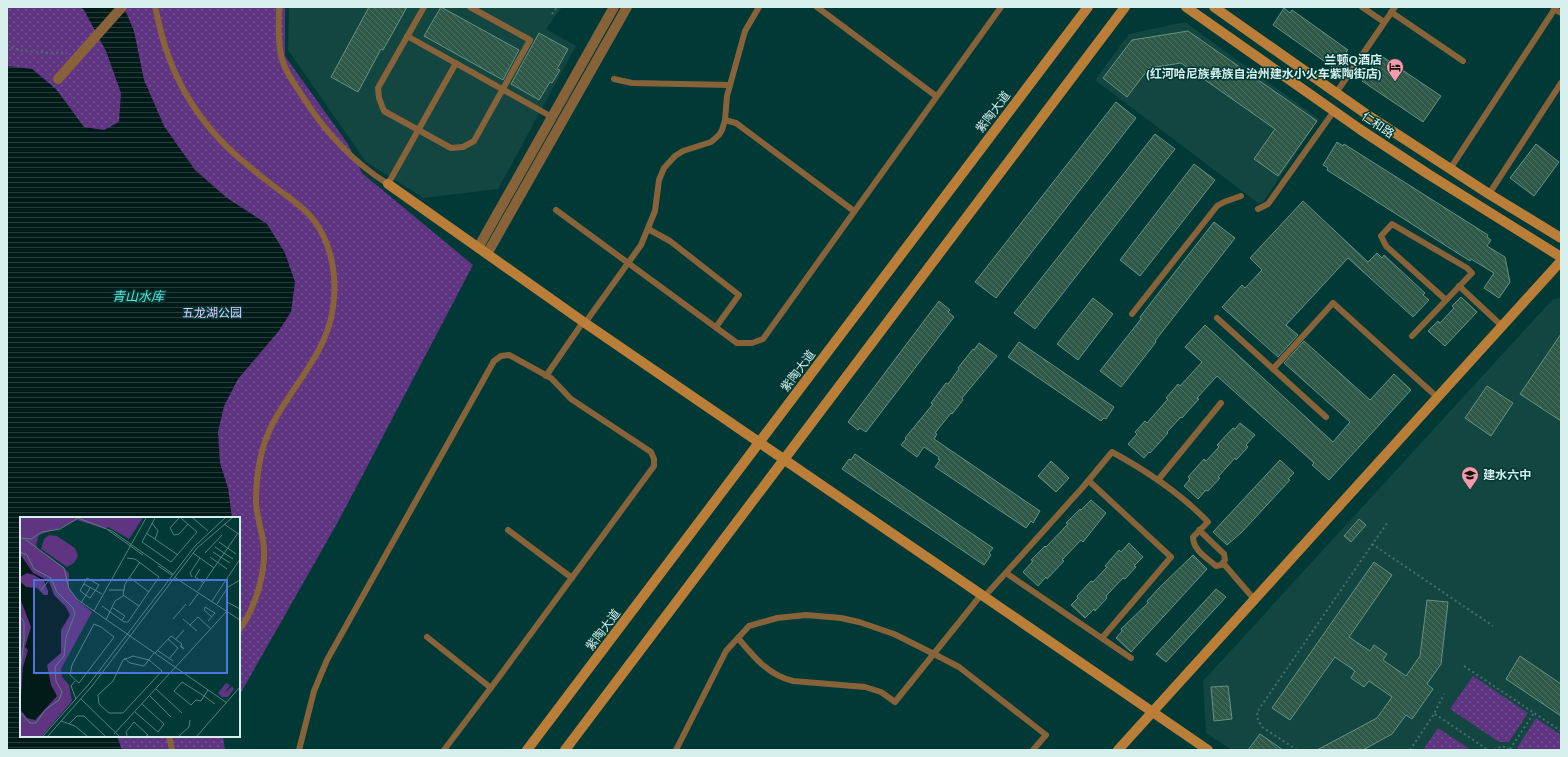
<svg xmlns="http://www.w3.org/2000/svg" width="1568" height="757" viewBox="0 0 1568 757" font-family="Mulish,'Noto Sans SC',sans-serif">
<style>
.built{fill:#134541}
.grass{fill:url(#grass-dots)}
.water{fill:url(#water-rules)}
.building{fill:url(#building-back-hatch);stroke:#679281}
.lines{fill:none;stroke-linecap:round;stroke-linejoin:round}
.path{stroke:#43726e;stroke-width:2;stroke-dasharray:2 3;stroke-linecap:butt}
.lane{stroke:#88633a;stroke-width:6}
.street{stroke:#88633a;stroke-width:10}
.secondary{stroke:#ba7e39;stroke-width:10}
.labels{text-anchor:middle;stroke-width:3;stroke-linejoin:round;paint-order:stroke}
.poi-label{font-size:12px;font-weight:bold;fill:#d6efec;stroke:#003935;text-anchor:end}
.street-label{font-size:12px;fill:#d6efec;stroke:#003935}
.park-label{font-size:12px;fill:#e1c7fc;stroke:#003935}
.water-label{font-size:13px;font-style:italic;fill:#5de2d6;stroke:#003935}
.inset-road{fill:none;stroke:#56827e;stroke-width:1}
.view{fill:#4b76dd;fill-opacity:0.15;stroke:#4b76dd;stroke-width:2}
.inset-edge{fill:none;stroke:#d6efec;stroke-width:2}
</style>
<defs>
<pattern id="grass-dots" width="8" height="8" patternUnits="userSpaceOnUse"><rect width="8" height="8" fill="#5f3481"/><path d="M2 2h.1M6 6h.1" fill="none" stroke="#755293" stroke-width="1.8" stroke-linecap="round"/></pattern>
<pattern id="water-rules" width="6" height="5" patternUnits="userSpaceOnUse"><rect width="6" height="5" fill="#011b19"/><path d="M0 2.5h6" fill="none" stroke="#253c3b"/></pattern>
<pattern id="building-back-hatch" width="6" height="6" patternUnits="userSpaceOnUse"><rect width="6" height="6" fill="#2e5949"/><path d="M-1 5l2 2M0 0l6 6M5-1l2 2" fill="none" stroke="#4c7163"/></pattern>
</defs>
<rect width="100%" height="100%" fill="#003935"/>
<!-- built -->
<g class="built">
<polygon points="289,7 562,7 546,29 576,46 498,189 424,198 366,162 288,50"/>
<polygon points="1185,22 1319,119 1263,202 1258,203 1095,80 1129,34"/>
<polygon points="1561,298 1561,750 1232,750 1206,733 1203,681 1553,299"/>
</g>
<!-- grass -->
<g class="grass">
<polygon points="7,7 285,7 285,56 348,144 362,173 473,265 339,520 239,696 239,518 21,518 21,736 223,736 225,750 7,750"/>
<polygon points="1473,676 1528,713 1509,742 1499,742 1450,709"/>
<polygon points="1536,718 1561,735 1561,750 1518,750 1517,748"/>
<polygon points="1438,728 1471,750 1423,750"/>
</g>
<!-- water -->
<polygon class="water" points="80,7 121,7 126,12 134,31 144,80 164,126 195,170 227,198 267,224 285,253 295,282 291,312 278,332 238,379 224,406 218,432 220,463 228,488 232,518 21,518 21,736 117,736 122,750 7,750 7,66 32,69 56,89 84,127 104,130 119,122 121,93 106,51 84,10"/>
<!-- building -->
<g class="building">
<polygon points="369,7 407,7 383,50 381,49 358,92 331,77"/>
<polygon points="441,7 519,50 503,80 424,36"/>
<polygon points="1284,8 1290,13 1292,10 1348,50 1346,52 1352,57 1341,73 1273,25"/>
<polygon points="1188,31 1317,121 1278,176 1254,159 1275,129 1181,63 1149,68 1127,97 1103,78 1132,40"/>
<polygon points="539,33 568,49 557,69 560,70 552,83 550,82 539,100 511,84"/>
<polygon points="1380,55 1441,96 1423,122 1362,81"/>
<polygon points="1116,102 1136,118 996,298 975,282"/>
<polygon points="1155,134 1175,149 1035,329 1014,313"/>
<polygon points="1337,142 1343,146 1344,144 1488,235 1487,237 1491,240 1487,246 1505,257 1510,282 1499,298 1484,288 1494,273 1471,259 1470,261 1327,170 1328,168 1323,165"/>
<polygon points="1536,144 1559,162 1534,196 1510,178"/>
<polygon points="1194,164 1215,180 1140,276 1120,260"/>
<polygon points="1303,201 1368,262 1377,253 1382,258 1384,255 1425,293 1423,295 1429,300 1413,317 1348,258 1286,325 1298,335 1278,357 1222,307 1242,285 1245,288 1262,270 1250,258"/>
<polygon points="1214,222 1235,238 1155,341 1156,342 1121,387 1100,371 1141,319 1140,317"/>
<polygon points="1461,297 1477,312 1445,346 1428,331 1438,321 1440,323 1454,308 1452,306"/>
<polygon points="1093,298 1113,314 1078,360 1057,344"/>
<polygon points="939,301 950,310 948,312 954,317 866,432 860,428 858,430 848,422"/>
<polygon points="1205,325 1333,442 1350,422 1284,363 1304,341 1370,400 1394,374 1411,390 1329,480 1312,465 1314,463 1217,376 1197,398 1199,399 1188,411 1182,418 1181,417 1167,432 1168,433 1150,453 1149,452 1144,458 1128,444 1137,434 1135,432 1145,421 1147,423 1168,399 1166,398 1178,384 1180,386 1202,362 1185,347"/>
<polygon points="1561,334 1561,421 1520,394"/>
<polygon points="1019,342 1114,407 1106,419 1104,418 1101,421 1008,357"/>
<polygon points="979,343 997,356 962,398 963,400 952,414 951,413 935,433 937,434 934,439 1040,511 1033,523 1031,521 1026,528 935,467 940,460 938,459 939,457 924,447 917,457 901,445 906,439 905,438 933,404 931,403 946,383 948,384 959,369 958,368 973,349 974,350"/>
<polygon points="1487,386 1513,403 1491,436 1465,418"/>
<polygon points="1240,423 1255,435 1246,445 1248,447 1236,460 1235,458 1218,477 1220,478 1208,491 1206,490 1198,499 1184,486 1190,479 1188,477 1204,459 1206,461 1219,447 1217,445 1233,428 1235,429"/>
<polygon points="855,454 993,548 989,553 991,555 984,565 842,469 849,459 851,460"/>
<polygon points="1280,460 1294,473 1288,479 1290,480 1242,532 1227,545 1213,532"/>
<polygon points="1051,461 1069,478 1056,492 1038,476"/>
<polygon points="1091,500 1106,513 1083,542 1081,540 1062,560 1064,561 1047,579 1046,577 1038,586 1023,572 1033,561 1031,560 1045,546 1046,547 1068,524 1066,523 1080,509 1081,510"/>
<polygon points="1359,519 1366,525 1351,542 1344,536"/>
<polygon points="1129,543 1143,557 1134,566 1136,567 1125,579 1123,578 1106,596 1107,598 1095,611 1094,609 1085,618 1071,605 1078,598 1077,596 1091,581 1093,582 1107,567 1105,566 1119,550 1121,552"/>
<polygon points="1193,555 1207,569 1131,652 1116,638 1122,631 1121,629 1148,603 1147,601 1159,588"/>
<polygon points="1374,562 1392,575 1349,637 1370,651 1374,645 1387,654 1383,660 1406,676 1420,656 1427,600 1448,602 1441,664 1427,684 1433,689 1412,719 1406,715 1392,734 1363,750 1317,750 1377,718 1392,697 1369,681 1364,687 1351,678 1355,671 1335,657 1290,720 1272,708"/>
<polygon points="1216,589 1226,597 1166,662 1156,654"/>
<polygon points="1520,656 1561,684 1561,716 1506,679"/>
<polygon points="1228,686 1232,719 1214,721 1211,687"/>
<polygon points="1260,734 1283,750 1248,750"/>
</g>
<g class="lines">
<!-- path -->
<g class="path">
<polyline points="552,14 557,7"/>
<path d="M7,45C20,54 51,52 67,53"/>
<polyline points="1372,544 1493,626"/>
<polyline points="1464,666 1561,731"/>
<polyline points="1435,714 1488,750"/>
<polyline points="1510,749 1534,713"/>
<polyline points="1297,750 1262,727 1258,720 1257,712 1387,523"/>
<polyline points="1410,750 1434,714 1444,694"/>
<polyline points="1494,750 1502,746 1511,750"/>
</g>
<!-- lane -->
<g class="lane">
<path d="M155,7C159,23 162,40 168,55C178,83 194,110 213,132C231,153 253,170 275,187C290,199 309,210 319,228C333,251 337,281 333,307C326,366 270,402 260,460C257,474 256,490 256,503C257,519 263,534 264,549C265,575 255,609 239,630"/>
<path d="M279,7C279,23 277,43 282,59C285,72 294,83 301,94C324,131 351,161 388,184L456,63"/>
<polyline points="424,7 378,88 379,98 384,111 451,148 463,147 474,141 530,40 470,7"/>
<polyline points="817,7 936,96"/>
<polyline points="1362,7 1384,22"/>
<polyline points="1554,9 1561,13"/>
<polyline points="1391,12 1463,61"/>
<polyline points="407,36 552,117"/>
<polyline points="614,79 632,83 730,85"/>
<polyline points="1336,93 1395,7"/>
<polyline points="725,120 736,123 854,211"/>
<polyline points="1450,169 1556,7"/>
<polyline points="1489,194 1561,83"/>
<polyline points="1258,209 1268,204 1334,111"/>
<polyline points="556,210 737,343 752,343 763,339 1001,7"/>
<polyline points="648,229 670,241 739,295 716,327"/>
<polyline points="1459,286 1502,326"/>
<polyline points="1132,314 1217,206 1224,202 1241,196"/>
<polyline points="1217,318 1326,417"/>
<polyline points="585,323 641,245 655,211 659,180 664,168 675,156 683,151 711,142 719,135 722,130 725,120 727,96 745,31 759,7"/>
<polyline points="1412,336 1472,273 1467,268 1392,224 1381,236 1386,246 1446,300"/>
<polyline points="1273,369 1333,303 1437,397"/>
<polyline points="546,376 583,322"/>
<polyline points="1158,480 1221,403"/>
<polyline points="1089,481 1171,557 1102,638"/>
<polyline points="508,530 572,578"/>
<polyline points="1223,563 1254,599"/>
<polyline points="1006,573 1131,658"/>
<path d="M984,597L1083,487L1112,452C1147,471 1180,493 1208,522L1193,537C1193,550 1206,557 1216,566L1221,565L1225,560L1224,554L1199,530"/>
<polyline points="427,637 491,688"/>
<path d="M738,638C754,657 768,675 793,681L865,687L881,692L895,702L981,595"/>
<polyline points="169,736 172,750"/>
<polyline points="299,750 314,691 327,660 494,361 501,356 509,355 551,378 571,399 651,452 654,459 654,466 499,677 444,750"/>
<polyline points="676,750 726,651 749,626 777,618 806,615 841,618 859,622 894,634 934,654 959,667 1046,735 1033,750"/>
</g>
<!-- street -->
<g class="street">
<polyline points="58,79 122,7"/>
<polyline points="478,248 614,7"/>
<polyline points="487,254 627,7"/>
</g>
<!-- secondary -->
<g class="secondary">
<polyline points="1186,7 1361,130 1428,174 1561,257"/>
<polyline points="1214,7 1369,116 1489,194 1561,238"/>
<polyline points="388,184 585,323 1208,750"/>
<polyline points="527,750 1088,7"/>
<polyline points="565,750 1125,7"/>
<polyline points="1118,750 1561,261"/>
</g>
</g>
<!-- icons -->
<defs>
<g id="hotel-pin" transform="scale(0.9)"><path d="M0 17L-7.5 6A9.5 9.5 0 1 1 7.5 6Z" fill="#f39aab" stroke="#003935"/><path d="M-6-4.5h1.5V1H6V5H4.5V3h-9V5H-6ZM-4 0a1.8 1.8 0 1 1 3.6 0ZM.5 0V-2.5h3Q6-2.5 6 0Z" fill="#111"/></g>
<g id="school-pin" transform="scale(0.9)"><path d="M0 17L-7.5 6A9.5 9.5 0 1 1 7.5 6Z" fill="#f39aab" stroke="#003935"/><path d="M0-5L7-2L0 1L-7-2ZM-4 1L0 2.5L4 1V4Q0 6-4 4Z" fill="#111"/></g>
</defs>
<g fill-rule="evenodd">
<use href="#hotel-pin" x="1395" y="67"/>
<use href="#school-pin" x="1470" y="475"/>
</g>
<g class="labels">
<!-- poi labels -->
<g class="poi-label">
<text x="1382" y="64">兰顿Q酒店<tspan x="1382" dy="14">(红河哈尼族彝族自治州建水小火车紫陶街店)</tspan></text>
<text x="1483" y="479" text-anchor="start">建水六中</text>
</g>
<!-- street labels -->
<g class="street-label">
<text transform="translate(993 112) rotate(-53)" y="4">紫陶大道</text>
<text transform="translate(1378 125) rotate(34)" y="4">仁和路</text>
<text transform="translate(798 371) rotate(-53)" y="4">紫陶大道</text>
<text transform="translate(603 630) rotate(-53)" y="4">紫陶大道</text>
</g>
<!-- park labels -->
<g class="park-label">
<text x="212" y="317">五龙湖公园</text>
</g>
<!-- water labels -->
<g class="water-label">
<text x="138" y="301">青山水库</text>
</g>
</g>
<!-- overview -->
<g transform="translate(20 517)">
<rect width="220" height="220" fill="#003935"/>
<path d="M0,1H123L109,22L88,10L85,12L57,3L44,10L19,18L16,28L18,32L42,49L49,56V70L58,84L72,95L41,152L42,160L49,168L52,184L22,219H0ZM206,166L210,168L205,176L212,169L214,172L208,180H202L198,176Z" fill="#5f3481"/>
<path d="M29,18L37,19L55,31L58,39L54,46L47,50L21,32L24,22Z" fill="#5f3481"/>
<path d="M0,37L13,56L29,64L34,78L46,90L50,98L41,113V136L27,148L31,168L37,179L15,203L7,201L0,192L3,150L8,133L5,130L11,110L0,81V64L6,70L17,71L24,78H28V74L24,64L14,58L7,56L0,60Z" fill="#011b19"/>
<path class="inset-road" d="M135,1L122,25L151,45L177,15L161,1M159,1L150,11L154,18L159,17L168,7M173,1L188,14M132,6L138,14L135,22M204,7L220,18M88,13L123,38M126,16L158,38M0,21L11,22L22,15L40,12L58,1L92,14L153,57M6,23L44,51L49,72L58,83L207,186M199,25L216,37M195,30L213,42M0,35L7,38L14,52L31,61L37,75L53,91L55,97L46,120L44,139L35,150L36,164L42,175L39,183L25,193L16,206H10L0,195M193,35L210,46M173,36L194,51M185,36L202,18M190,40L207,52M138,49L152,58M180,52L175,60L184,66M109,60L129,75M154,60L220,103M172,60L170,56L180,41M67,61L79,68L70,81L60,74ZM64,67L82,77M21,73L31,61M89,73H104M178,74L218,16M103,78L119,89M192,84L220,42M207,85L220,92M61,86L70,71M197,87L208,70L220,63M82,89L104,105H108L139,60L115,42L107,41M169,89L178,77M185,90L195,96L188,104M185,90L184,93L192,100M93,91L105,99L102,103M74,94L126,1M0,99L4,105V124L0,155M153,102L166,87M163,102L177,114M86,103L95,84L103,79L105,67L120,45M74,107L81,110L94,120L59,166L50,158L52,148ZM170,108L178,100L191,112M148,122L158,131L149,142M156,122L164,113M137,133L153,144M135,136L151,119L162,127L161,128V130L164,132L161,128M113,139L129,143L142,154L103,196H89L79,187L78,178L93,164L103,143ZM104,141L110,146L124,149L134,136M55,164L51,169L56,182M136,172L162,196M188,173L184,179L181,184L176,183L171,188L154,174L162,165L184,179L195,187M130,179L151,200M61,182L99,219M115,195L138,215L144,207L122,187M41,204L55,209L67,219M49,207L57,199H64L85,219M94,217L207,94M23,219L69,167L175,29L205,1M28,219L72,169L177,31L212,1M107,219L106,215L114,205L128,218L126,219M159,219L169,210L170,203M177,219L220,170"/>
<path class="view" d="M14,63H207V156H14Z"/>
<rect width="220" height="220" class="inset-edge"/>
</g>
<!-- border -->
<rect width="1568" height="757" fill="none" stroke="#d6efec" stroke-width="16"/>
</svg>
